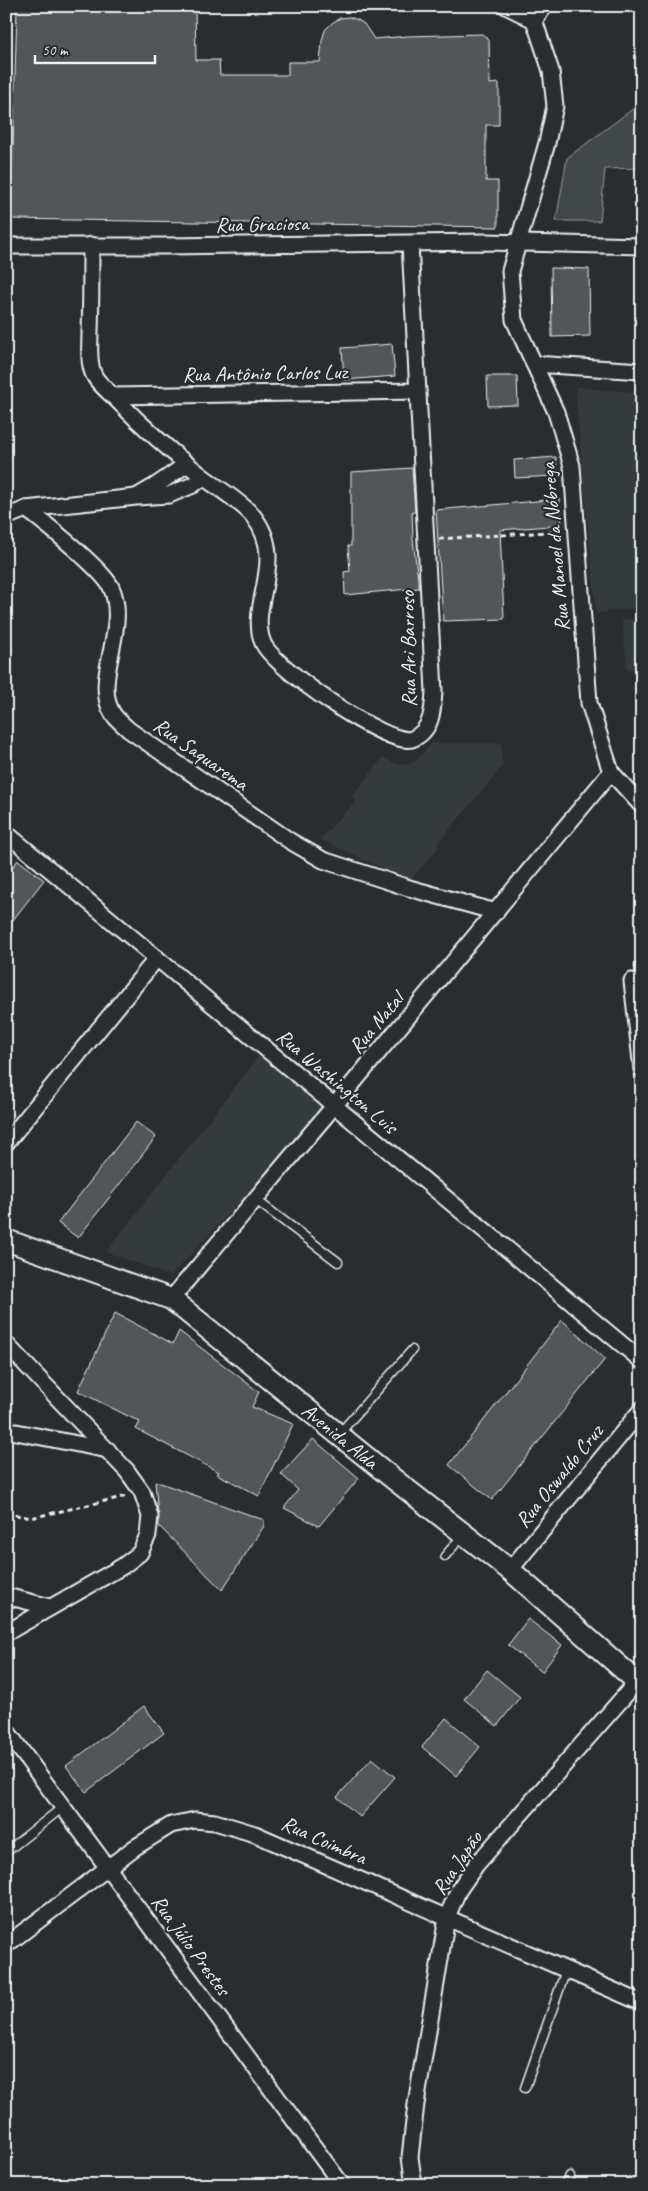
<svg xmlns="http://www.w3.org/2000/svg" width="648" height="2191" viewBox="0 0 648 2191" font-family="Caveat,sans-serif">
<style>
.built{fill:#363a3b}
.green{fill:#424648;stroke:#959ca0}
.building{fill:#535759;stroke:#e8f1f8}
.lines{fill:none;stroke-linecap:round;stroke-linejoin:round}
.service-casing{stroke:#e8f1f8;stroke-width:11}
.minor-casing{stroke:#e8f1f8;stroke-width:19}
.secondary-casing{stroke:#e8f1f8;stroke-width:24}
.path{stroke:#e8f1f8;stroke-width:3;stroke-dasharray:5 4;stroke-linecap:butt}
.service{stroke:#2a2d2e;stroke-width:8}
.minor{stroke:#2a2d2e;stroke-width:15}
.secondary{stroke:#2a2d2e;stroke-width:20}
.labels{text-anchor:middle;stroke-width:4.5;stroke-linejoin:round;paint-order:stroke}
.street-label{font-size:21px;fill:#e8f1f8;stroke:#2a2d2e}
</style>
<rect width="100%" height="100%" fill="#2a2d2e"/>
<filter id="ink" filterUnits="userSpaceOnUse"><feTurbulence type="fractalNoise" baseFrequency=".02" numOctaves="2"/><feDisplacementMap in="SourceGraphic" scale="10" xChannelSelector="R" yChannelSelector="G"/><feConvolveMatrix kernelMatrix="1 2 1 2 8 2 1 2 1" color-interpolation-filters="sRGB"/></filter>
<g filter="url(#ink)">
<!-- built -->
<g class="built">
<polygon points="575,387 642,393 642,608 596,613"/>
<polygon points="642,619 642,670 627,670 622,620"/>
<polygon points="432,743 501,743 502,767 439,842 437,849 410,881 320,839 356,801 352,797 383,757 396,764 408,765 416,761"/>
<polygon points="264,1050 329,1104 171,1276 106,1252"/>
</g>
<!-- green -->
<polygon class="green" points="642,102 642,168 605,169 600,221 556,221 567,158"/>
<!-- building -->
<g class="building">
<polygon points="17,6 195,6 196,60 219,60 220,75 288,75 288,62 320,62 322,41 325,30 332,23 340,18 349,17 358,20 364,24 374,39 408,36 482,34 489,40 490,84 499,83 499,125 486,125 486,181 498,181 498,227 11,219"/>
<polygon points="551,268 589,269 590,336 552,337"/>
<polygon points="392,344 395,376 344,380 342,348"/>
<polygon points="487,376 517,376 518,405 488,406"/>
<polygon points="556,457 557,476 515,478 514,460"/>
<polygon points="412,468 415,512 412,512 413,539 419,588 345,595 344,572 350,571 348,546 351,546 351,472"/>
<polygon points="559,499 562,525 500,530 504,619 443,621 436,510"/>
<polygon points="18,860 44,880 6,929 6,876"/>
<polygon points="136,1122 156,1137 78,1238 58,1223"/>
<polygon points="115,1313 173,1344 179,1331 259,1392 252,1407 293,1424 259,1496 217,1474 219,1472 136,1429 140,1422 78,1391"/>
<polygon points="562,1320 605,1359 492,1500 449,1465"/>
<polygon points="313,1439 359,1478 319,1526 284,1508 298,1490 281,1474"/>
<polygon points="155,1481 264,1520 264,1526 222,1590 159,1526"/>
<polygon points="528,1619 562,1645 542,1672 508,1645"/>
<polygon points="487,1670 520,1697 497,1726 464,1699"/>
<polygon points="144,1706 164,1733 86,1792 66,1766"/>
<polygon points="446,1718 480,1747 456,1776 422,1747"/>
<polygon points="372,1758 395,1777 360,1817 337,1797"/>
</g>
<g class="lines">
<!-- service casing -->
<g class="service-casing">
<g id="service">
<polyline points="256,1200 338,1262"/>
<polyline points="339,1434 412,1350"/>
<polyline points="445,1556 463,1535"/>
<polyline points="6,1852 63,1807"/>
<polyline points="525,2088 566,1970"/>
<polyline points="564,2185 570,2176"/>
</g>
</g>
<!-- minor casing -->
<g class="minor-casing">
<g id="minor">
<polyline points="506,6 534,20 551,71 555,106 547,143 510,271 514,320 556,412 572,466 589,703 611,772 642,806"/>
<polyline points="534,20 545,6"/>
<path d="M91,245C91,274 91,303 90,332C90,344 88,361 93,373C96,382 109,392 115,398C142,426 172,453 202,476C215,486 244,504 253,516C289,561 247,604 263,643C273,667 388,747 412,739C432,731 433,710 434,691L410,244"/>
<polyline points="6,246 166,246 486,242 642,246"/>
<polyline points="534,364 642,371"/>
<polyline points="113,396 418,391"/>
<polyline points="138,496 155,486 187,464"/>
<path d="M26,509C45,523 102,569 111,587C130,628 91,680 113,714C117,720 124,725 129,730L290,841L323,860L409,888L496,912"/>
<polyline points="6,517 26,509 136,497 169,495 193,485 203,477"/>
<polyline points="6,833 642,1361"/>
<polyline points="632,981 642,1070"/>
<polyline points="6,1143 157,958"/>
<polyline points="171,1299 334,1106 611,772"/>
<polyline points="6,1344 127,1471 142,1492 150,1516 148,1535 140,1553 123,1566 6,1633"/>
<polyline points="6,1430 108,1450"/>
<polyline points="510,1570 642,1409"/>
<polyline points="6,1596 50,1607"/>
<polyline points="6,1730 342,2185"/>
<polyline points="6,1945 134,1848 171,1825 195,1820 215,1822 255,1834 642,2003"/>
<polyline points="414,2185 410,2157 416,2104 447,1917 458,1891 476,1865 642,1676"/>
</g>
</g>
<!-- secondary casing -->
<g class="secondary-casing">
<polyline id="secondary" points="6,1240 171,1299 391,1477 510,1570 642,1686"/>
</g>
<!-- path -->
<g class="path">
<polyline points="439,539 563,531"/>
<polyline points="635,968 639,954 642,951"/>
<polyline points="6,1513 31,1518 127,1496"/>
</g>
<!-- service -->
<use href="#service" class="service"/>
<!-- minor -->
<use href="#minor" class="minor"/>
<!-- secondary -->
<use href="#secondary" class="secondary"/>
</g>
</g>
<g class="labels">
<!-- street labels -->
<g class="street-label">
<text transform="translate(262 224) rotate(-1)" y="7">Rua Graciosa</text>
<text transform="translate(265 373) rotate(-1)" y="7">Rua Antônio Carlos Luz</text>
<text transform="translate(555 547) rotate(-95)" y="7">Rua Manoel da Nóbrega</text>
<text transform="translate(408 649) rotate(-91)" y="7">Rua Ari Barroso</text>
<text transform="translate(201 754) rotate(35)" y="7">Rua Saquarema</text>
<text transform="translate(376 1023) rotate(-50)" y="7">Rua Natal</text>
<text transform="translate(337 1081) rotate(40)" y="7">Rua Washington Luis</text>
<text transform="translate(340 1436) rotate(39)" y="7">Avenida Alda</text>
<text transform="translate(559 1476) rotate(-51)" y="7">Rua Oswaldo Cruz</text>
<text transform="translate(324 1840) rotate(24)" y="7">Rua Coimbra</text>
<text transform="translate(457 1863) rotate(-56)" y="7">Rua Japão</text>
<text transform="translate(191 1945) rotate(54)" y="7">Rua Júlio Prestes</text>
</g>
</g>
<!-- margin -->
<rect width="648" height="2191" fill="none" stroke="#2a2d2e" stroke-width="25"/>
<rect x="12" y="12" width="623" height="2166" fill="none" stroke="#e8f1f8" stroke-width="2" filter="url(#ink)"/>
<!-- scale -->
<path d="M35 55v8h120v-8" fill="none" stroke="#e8f1f8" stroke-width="2.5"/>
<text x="42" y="55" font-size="15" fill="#e8f1f8" stroke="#2a2d2e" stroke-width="4" paint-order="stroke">50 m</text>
</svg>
